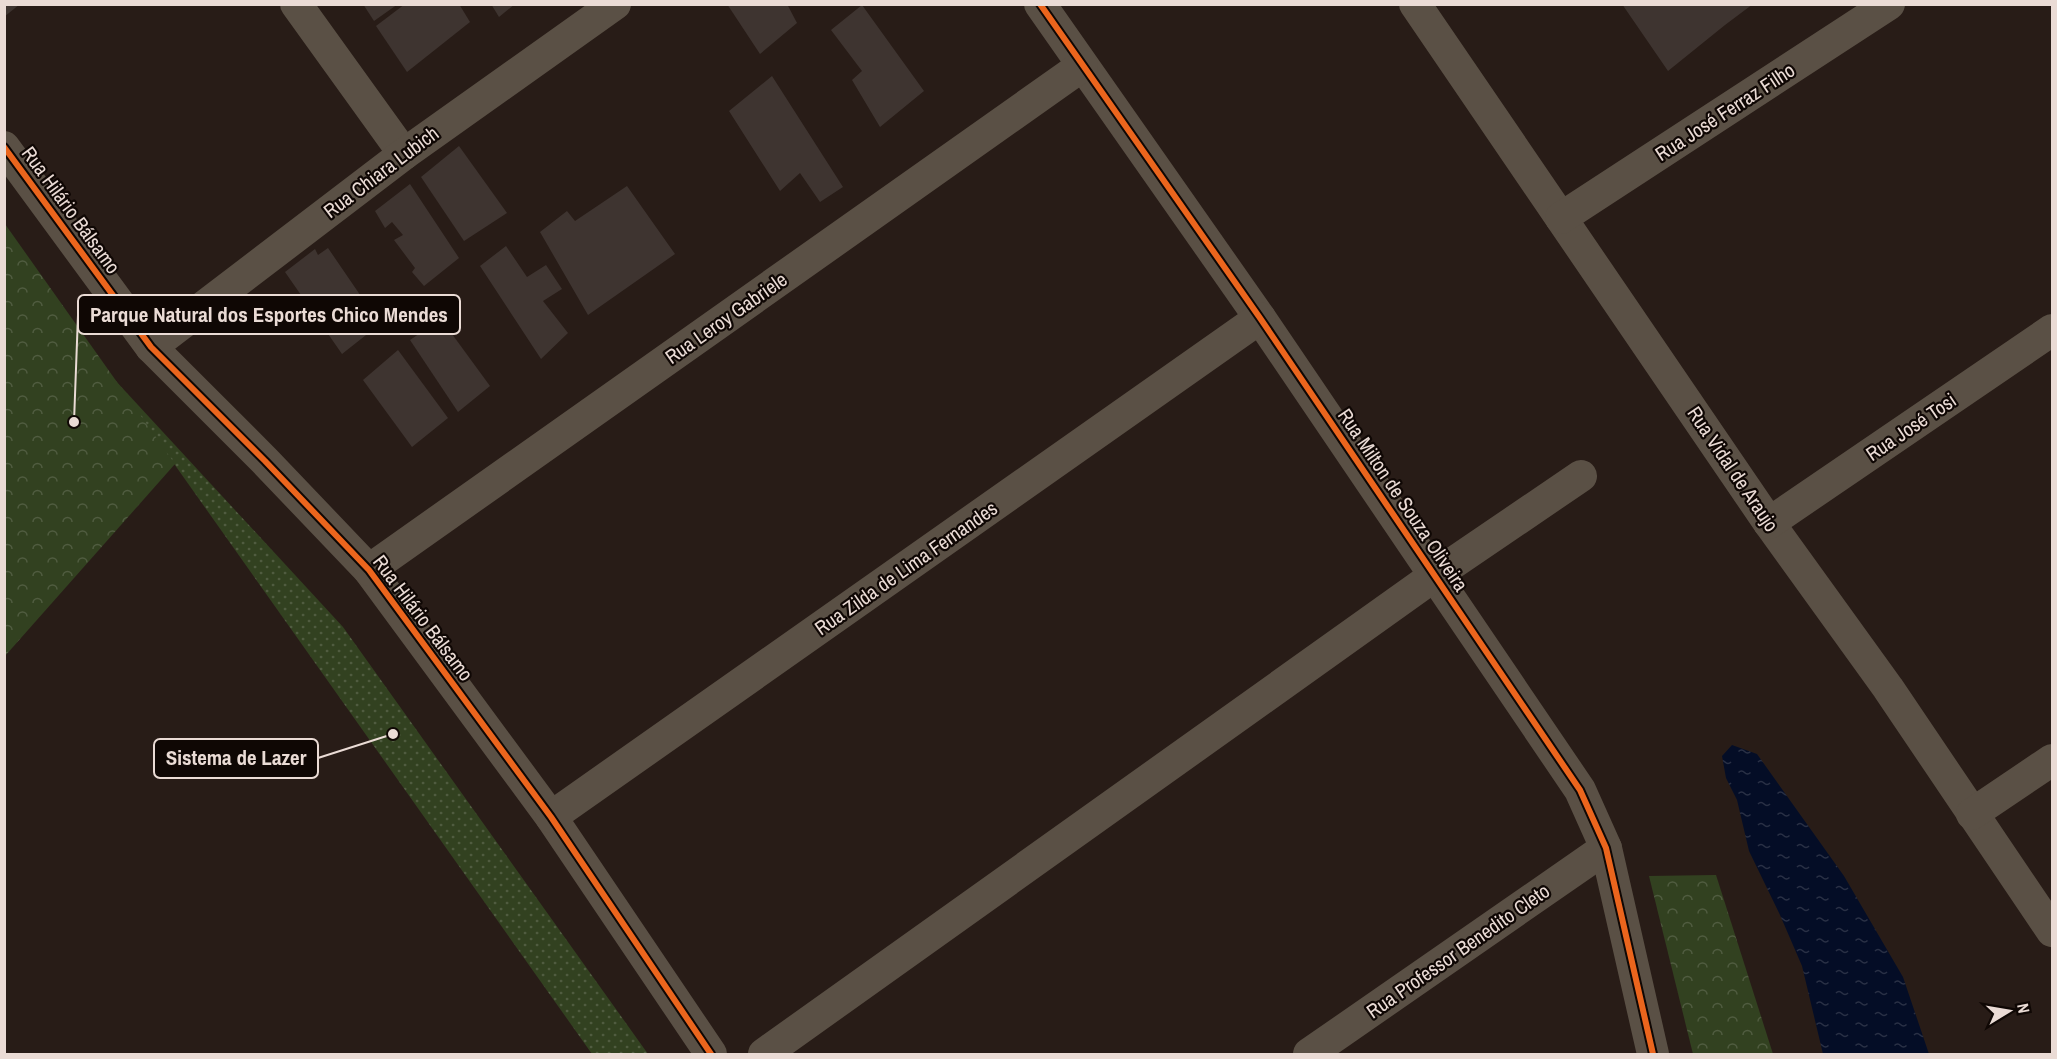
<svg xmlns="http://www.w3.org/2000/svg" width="2057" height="1059" viewBox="0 0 2057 1059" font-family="'Archivo Narrow',sans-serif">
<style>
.grass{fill:url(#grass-dots)}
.forest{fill:url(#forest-crowns)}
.water{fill:url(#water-ripples)}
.building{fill:#3e3430}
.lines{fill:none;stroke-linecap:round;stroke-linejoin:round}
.minor{stroke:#5a5045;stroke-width:32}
.cycleway-casing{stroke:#0f0704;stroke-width:10}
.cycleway{stroke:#eb651d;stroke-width:6}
.labels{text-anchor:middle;stroke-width:4.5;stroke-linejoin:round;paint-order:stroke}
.street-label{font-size:20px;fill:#eadbd5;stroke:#0f0704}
.leader{fill:none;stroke:#eadbd5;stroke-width:2}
.callout-dot{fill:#eadbd5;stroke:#0f0704;stroke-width:2}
.callout{fill:#0f0704;stroke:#eadbd5;stroke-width:2}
.callout-label{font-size:21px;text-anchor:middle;font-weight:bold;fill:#eadbd5}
</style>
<defs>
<pattern id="grass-dots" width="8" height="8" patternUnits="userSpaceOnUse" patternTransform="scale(1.5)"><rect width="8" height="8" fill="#324120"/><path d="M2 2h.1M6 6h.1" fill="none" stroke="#505c40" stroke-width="1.8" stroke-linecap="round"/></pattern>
<pattern id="forest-crowns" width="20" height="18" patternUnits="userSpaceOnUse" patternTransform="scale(1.5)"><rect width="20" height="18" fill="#324120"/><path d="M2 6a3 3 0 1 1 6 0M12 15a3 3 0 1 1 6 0" fill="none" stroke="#505c40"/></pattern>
<pattern id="water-ripples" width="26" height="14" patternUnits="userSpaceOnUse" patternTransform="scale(1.5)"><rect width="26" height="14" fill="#040d26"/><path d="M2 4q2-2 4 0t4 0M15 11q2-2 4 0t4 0" fill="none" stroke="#293045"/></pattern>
</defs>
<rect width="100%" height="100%" fill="#281c17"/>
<!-- grass -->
<polygon class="grass" points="114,379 343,627 648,1054 592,1054"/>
<!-- forest -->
<g class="forest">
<polygon points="5,224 175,464 5,656 4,656"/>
<polygon points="1716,875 1773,1054 1693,1054 1649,876"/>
</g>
<!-- water -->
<polygon class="water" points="1732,745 1757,754 1844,876 1903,977 1929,1054 1823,1054 1802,966 1780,915 1749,851 1737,800 1726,778 1722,756"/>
<!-- building -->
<g class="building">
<polygon points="4,4 20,4 4,17"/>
<polygon points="363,4 398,4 374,21"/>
<polygon points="405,4 459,4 470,22 407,72 376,26"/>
<polygon points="491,4 515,4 499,17"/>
<polygon points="727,4 787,4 797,23 760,54"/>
<polygon points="1622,4 1753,4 1725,25 1668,71"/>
<polygon points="862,5 924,91 880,127 852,80 862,71 831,30"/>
<polygon points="772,76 843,187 820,202 800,173 780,191 729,111"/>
<polygon points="459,146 507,213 464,241 421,177"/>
<polygon points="410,184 459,258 424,286 412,272 415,268 394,240 403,235 392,222 385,228 375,211"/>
<polygon points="627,186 675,254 588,315 540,232 567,211 575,221"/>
<polygon points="506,246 527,277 546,265 562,289 543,301 568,333 541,359 480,266"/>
<polygon points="328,248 380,324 342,354 285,272 315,249 318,255"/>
<polygon points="441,319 490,386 458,412 410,340"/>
<polygon points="398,350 448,418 412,447 363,380"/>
</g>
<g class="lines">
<!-- minor -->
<g class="minor">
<polyline points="296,4 404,154"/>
<polyline points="1040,4 1260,318 1580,790 1606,848 1653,1054"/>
<polyline points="1415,4 1769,523 1888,688 2052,931"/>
<polyline points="4,147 151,347 265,461 369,570 551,817 711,1054"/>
<polyline points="1561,218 1889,4"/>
<polyline points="151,347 404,154 615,4"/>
<polyline points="1769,523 2052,330"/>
<polyline points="369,570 1082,66"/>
<polyline points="1972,814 2052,760"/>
<polyline points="551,817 1260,318"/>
<polyline points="764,1054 1434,576 1581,476"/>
<polyline points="1309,1054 1606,848"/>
</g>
<!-- cycleway casing -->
<g class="cycleway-casing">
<g id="cycleway">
<polyline points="1040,4 1260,318 1580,790 1606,848 1653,1054"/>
<polyline points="4,147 151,347 265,461 369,570 551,817 711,1054"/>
</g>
</g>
<!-- cycleway -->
<use href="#cycleway" class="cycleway"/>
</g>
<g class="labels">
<!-- street labels -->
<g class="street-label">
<text transform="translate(1725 112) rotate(-33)" y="7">Rua José Ferraz Filho</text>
<text transform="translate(381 172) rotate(-37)" y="7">Rua Chiara Lubich</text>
<text transform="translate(71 210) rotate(54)" y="7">Rua Hilário Bálsamo</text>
<text transform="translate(726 318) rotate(-35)" y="7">Rua Leroy Gabriele</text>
<text transform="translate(1911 427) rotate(-34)" y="7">Rua José Tosi</text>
<text transform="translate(1733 469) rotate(56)" y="7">Rua Vidal de Araujo</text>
<text transform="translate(1403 500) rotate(56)" y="7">Rua Milton de Souza Oliveira</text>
<text transform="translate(906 568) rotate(-35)" y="7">Rua Zilda de Lima Fernandes</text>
<text transform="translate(423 618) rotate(53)" y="7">Rua Hilário Bálsamo</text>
<text transform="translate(1458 951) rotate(-35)" y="7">Rua Professor Benedito Cleto</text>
</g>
</g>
<!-- callouts -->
<path class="leader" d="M74 422L78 315M393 734L318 758"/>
<g class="callout-dot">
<circle cx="74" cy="422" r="6"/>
<circle cx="393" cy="734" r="6"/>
</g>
<g class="callout">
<rect x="78" y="295" width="382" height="39" rx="6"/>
<rect x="154" y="739" width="164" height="39" rx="6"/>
</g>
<g class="callout-label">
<text x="269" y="322">Parque Natural dos Esportes Chico Mendes</text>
<text x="236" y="765">Sistema de Lazer</text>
</g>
<!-- border -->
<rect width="2057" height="1059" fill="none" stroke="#eadbd5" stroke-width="12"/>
<!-- north arrow -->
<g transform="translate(2009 1011) rotate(79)" stroke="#0f0704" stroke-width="4.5" paint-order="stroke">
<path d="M0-4.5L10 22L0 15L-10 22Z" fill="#eadbd5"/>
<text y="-9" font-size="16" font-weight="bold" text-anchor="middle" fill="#eadbd5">N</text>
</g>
</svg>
